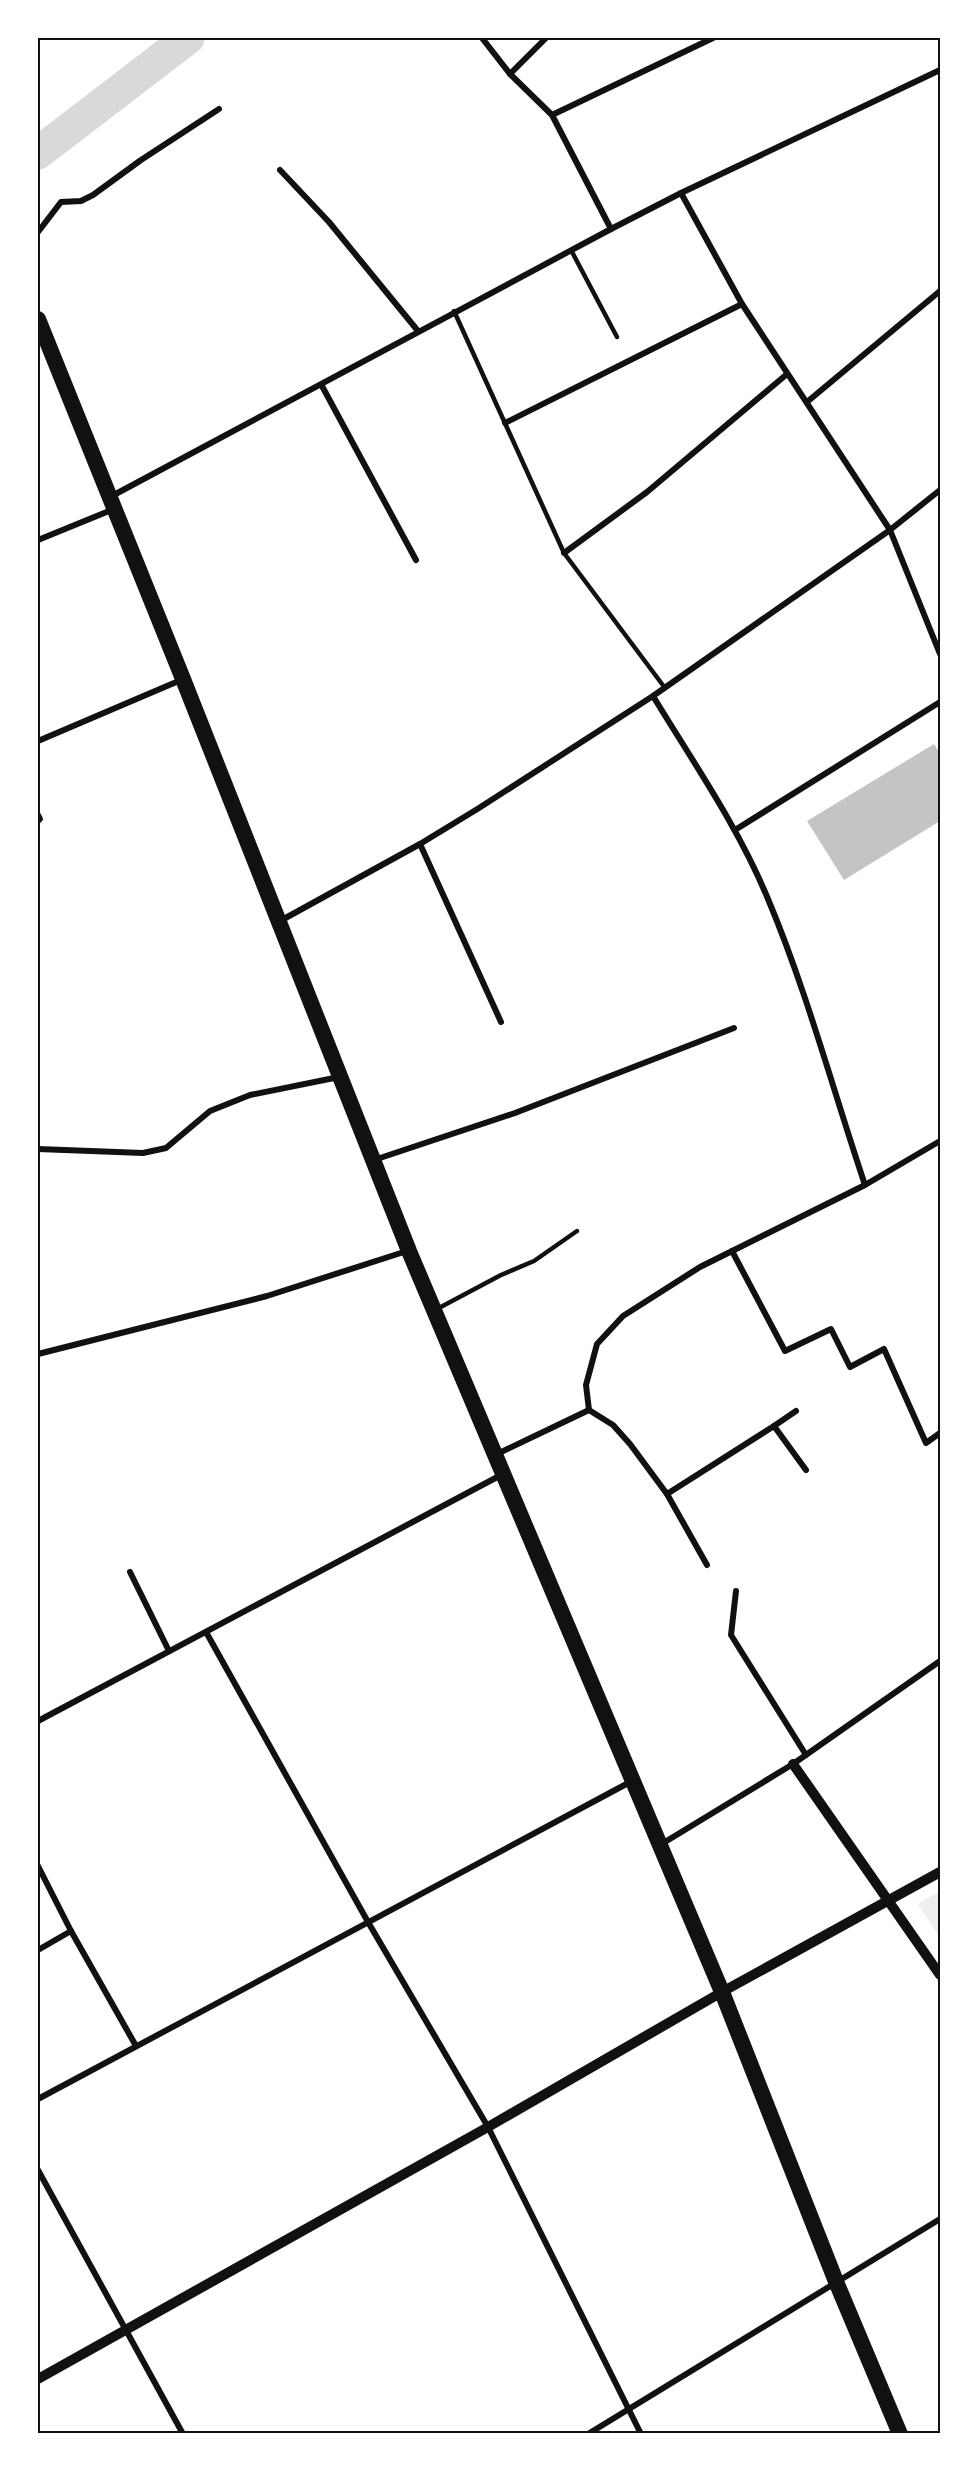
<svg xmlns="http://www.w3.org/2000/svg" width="978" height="2471" viewBox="0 0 978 2471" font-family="Lora,serif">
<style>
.green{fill:#eee}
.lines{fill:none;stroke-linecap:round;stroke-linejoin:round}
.river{stroke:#d9d9d9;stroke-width:33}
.building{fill:#c4c4c4}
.service{stroke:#111;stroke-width:4.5}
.minor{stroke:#111;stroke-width:6}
.tertiary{stroke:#111;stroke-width:10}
.trunk{stroke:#111;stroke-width:16}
.neatline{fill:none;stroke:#111;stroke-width:2}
</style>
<rect width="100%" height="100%" fill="#fff"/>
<!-- green -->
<polygon class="green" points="940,1891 940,1938 918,1904"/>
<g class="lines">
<!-- river -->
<polyline class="river" points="38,153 188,38"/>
</g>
<!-- building -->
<polygon class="building" points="934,744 940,754 940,821 844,880 807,821"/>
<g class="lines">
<!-- service -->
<g class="service">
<polyline points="571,250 617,337"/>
<polyline points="454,311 564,553 665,688"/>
<polyline points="437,1309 501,1275 534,1261 577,1231"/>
</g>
<!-- minor -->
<g class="minor">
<polyline points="482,38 510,74 552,115 611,229"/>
<polyline points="510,74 546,38"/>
<polyline points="552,115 713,38"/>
<polyline points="280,170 329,222 418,331"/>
<polyline points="681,193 742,304 890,530 940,654"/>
<polyline points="38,232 61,202 81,201 93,195 141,160 219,109"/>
<polyline points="322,386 416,560"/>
<polyline points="807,402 940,291"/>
<polyline points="505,423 742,304"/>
<polyline points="110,497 611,229 681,193 940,70"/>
<polyline points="38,540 114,509"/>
<polyline points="564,553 647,492 787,374"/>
<path d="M653,696C693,762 739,828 768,899C807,992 833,1090 865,1185"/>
<polyline points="38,741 181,680"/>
<polyline points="38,815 40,819 38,821"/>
<polyline points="735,830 940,702"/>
<polyline points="420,844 501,1022"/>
<polyline points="280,921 420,844 479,808 653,696 890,530 940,490"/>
<polyline points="38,1149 143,1153 166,1148 210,1111 250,1095 339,1077"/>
<polyline points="374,1160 515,1113 734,1028"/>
<polyline points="732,1251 785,1351 831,1329 850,1367 884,1349 926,1443 940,1433"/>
<polyline points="38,1354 267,1296 407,1251"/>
<polyline points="589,1410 586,1385 597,1344 623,1316 700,1267 865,1185 940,1141"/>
<polyline points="589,1410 613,1425 630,1444 667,1494 707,1565"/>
<polyline points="774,1426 796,1411"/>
<polyline points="497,1454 589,1410"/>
<polyline points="667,1494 774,1426 806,1470"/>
<polyline points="130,1572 169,1651"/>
<polyline points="736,1591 731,1635 806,1755"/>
<polyline points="206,1632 368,1922 488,2127 641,2434"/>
<polyline points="38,1721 503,1474"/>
<polyline points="660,1845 793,1764 940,1661"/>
<polyline points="38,1866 71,1931 136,2046"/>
<polyline points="38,1950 71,1931"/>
<polyline points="38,2099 632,1781"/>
<polyline points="38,2170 183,2434"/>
<polyline points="588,2434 940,2219"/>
</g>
<!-- tertiary -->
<g class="tertiary">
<polyline points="793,1764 940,1975"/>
<polyline points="38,2379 488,2127 722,1992 940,1872"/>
</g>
<!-- trunk -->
<polyline class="trunk" points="38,319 183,679 409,1251 722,1992 837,2284 900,2434"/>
</g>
<!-- border -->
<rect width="978" height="2471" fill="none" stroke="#ffffff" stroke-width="78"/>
<rect x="39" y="39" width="900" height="2393" class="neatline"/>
</svg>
